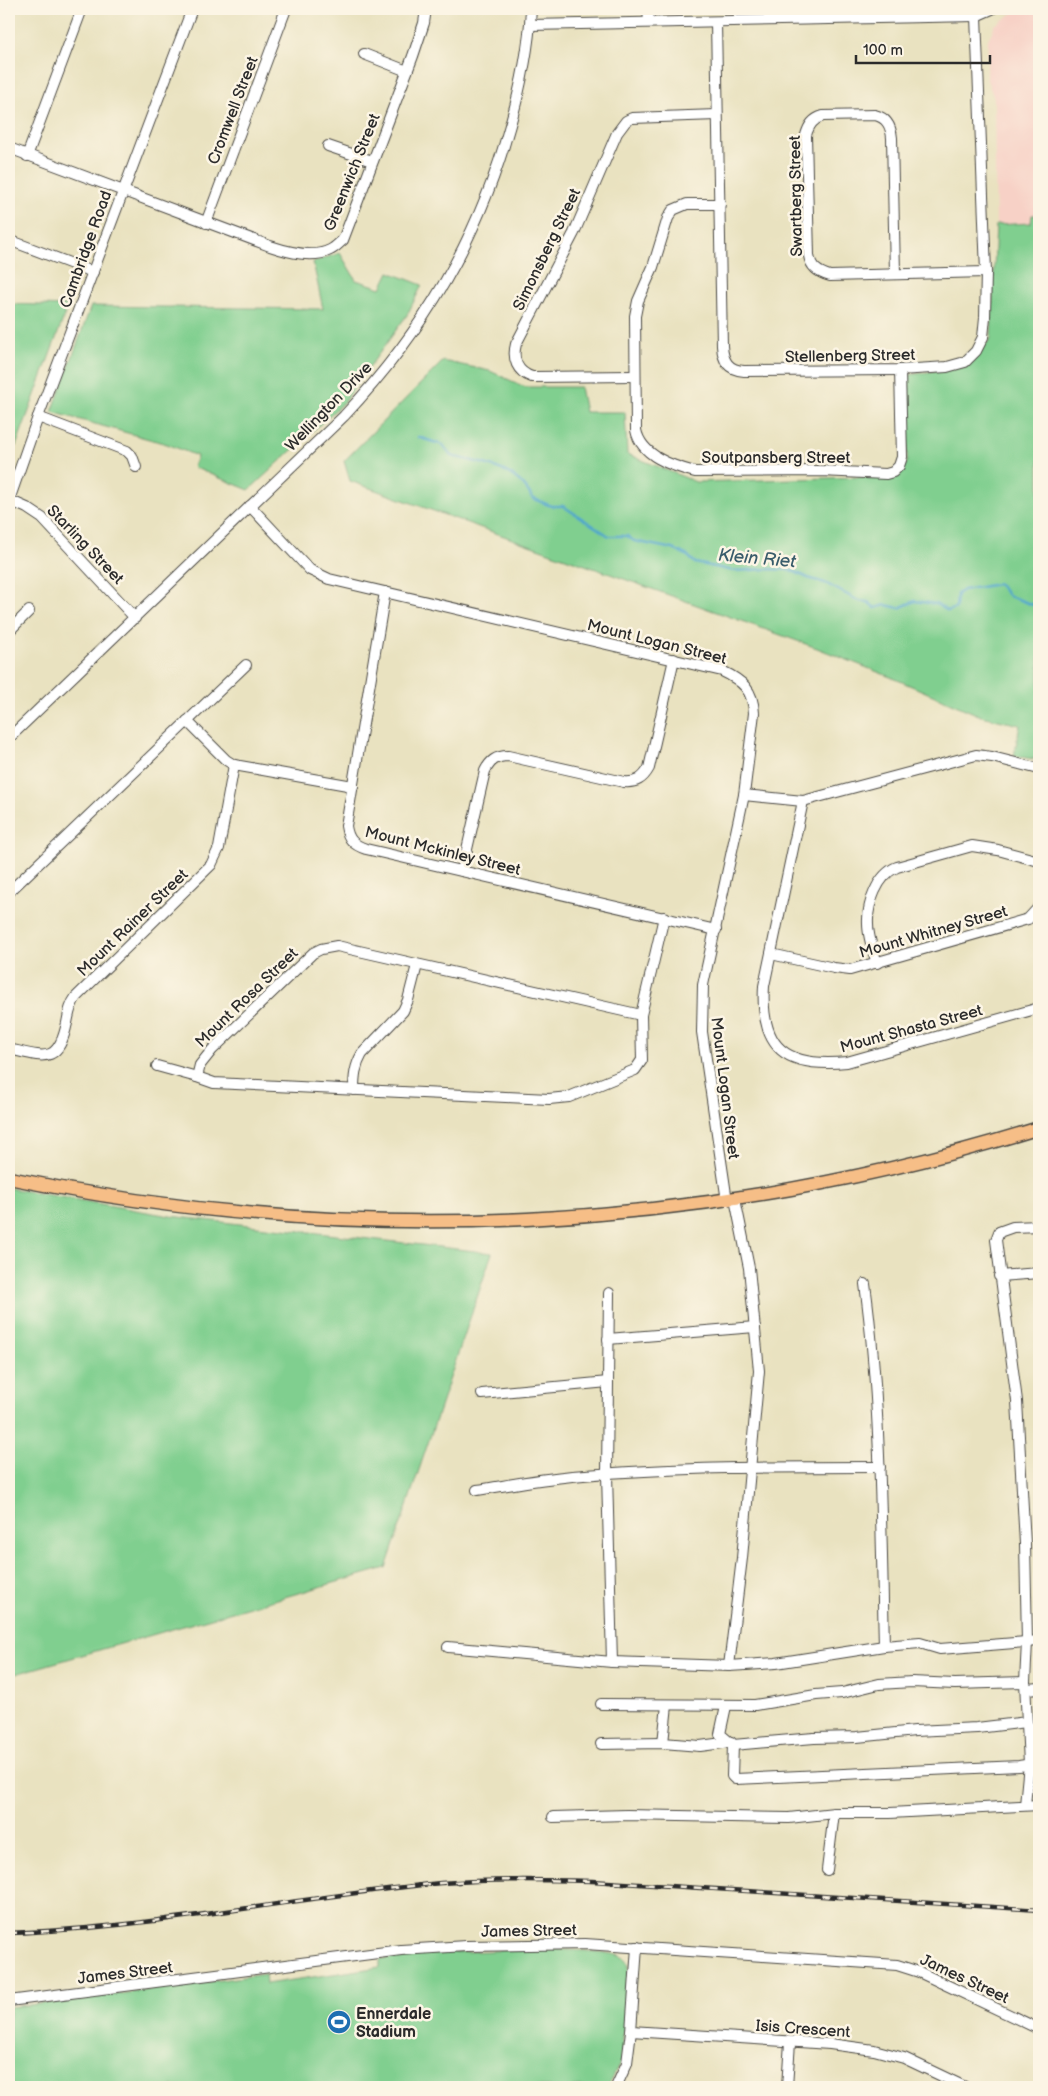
<svg xmlns="http://www.w3.org/2000/svg" width="1048" height="2096" viewBox="0 0 1048 2096" font-family="'Balsamiq Sans',sans-serif">
<style>
.built{fill:#f7d1c6}
.green{fill:#80cf8f;stroke:#567d5d}
.lines{fill:none;stroke-linecap:round;stroke-linejoin:round}
.stream{stroke:#4fa6cc;stroke-width:2.5}
.minor-casing{stroke:#484641;stroke-width:12}
.major-casing{stroke:#484641;stroke-width:15}
.minor{stroke:#fff;stroke-width:10}
.major{stroke:#f6be87;stroke-width:12}
.rail-casing{stroke:#2b2b2b;stroke-width:4.5}
.rail{stroke:#fcf5e5;stroke-width:2.5;stroke-dasharray:8;stroke-linecap:butt}
.labels{text-anchor:middle;stroke-width:5;stroke-linejoin:round;paint-order:stroke}
.street-label{font-size:16px;fill:#2b2b2b;stroke:#fcf5e5}
.poi-label{font-size:16px;font-weight:bold;fill:#2b2b2b;stroke:#fcf5e5;text-anchor:start}
.water-label{font-size:18px;font-style:italic;fill:#395c6b;stroke:#fcf5e5}
</style>
<rect width="100%" height="100%" fill="#fcf5e5"/>
<filter id="ink" filterUnits="userSpaceOnUse"><feTurbulence type="fractalNoise" baseFrequency=".02" numOctaves="2"/><feDisplacementMap in="SourceGraphic" scale="10" xChannelSelector="R" yChannelSelector="G"/><feConvolveMatrix kernelMatrix="1 2 1 2 8 2 1 2 1" color-interpolation-filters="sRGB"/></filter>
<filter id="wash" filterUnits="userSpaceOnUse"><feTurbulence type="fractalNoise" baseFrequency=".0096" numOctaves="4" result="noise"/><feDisplacementMap in="SourceGraphic" scale="20" xChannelSelector="R" yChannelSelector="G"/><feGaussianBlur stdDeviation="1.12" result="paint"/><feColorMatrix in="noise" values="0 0 0 0 0 0 0 0 0 0 0 0 0 0 0 0 0 1.4 0 .05"/><feComposite in="paint" operator="in"/></filter>
<g filter="url(#wash)">
<rect width="100%" height="100%" fill="#e9e2c0"/>
<!-- built -->
<polygon class="built" points="1019,9 1039,9 1039,215 1032,216 1031,223 996,225 994,98 987,80 988,40 995,25"/>
<!-- green -->
<g class="green">
<polygon points="1032,215 1039,215 1039,760 1014,756 1020,725 981,716 893,678 817,648 350,481 344,461 443,361 490,371 525,387 580,387 585,412 625,412 627,454 696,482 893,476 907,463 908,375 968,366 991,338 996,225 1031,223"/>
<polygon points="340,253 356,280 381,288 389,272 422,285 407,315 344,402 249,490 193,467 197,456 167,444 52,412 91,306 323,309 313,262"/>
<polygon points="9,304 68,306 16,446 9,444"/>
<polygon points="9,1188 170,1216 492,1253 386,1568 12,1675 9,1681"/>
<path d="M543,1949C559,1950 609,1950 622,1957C626,1959 627,1962 629,1966L621,2061L607,2087H9V2007L68,2001L265,1974L266,1984L380,1967V1959L434,1953Z"/>
</g>
<g class="lines">
<!-- stream -->
<path class="stream" d="M418,437L443,445L451,456C481,463 517,467 532,498L551,506H563L609,536H627L634,541L673,549L688,556L695,563L734,571L767,569L791,570L808,578L825,583L859,601L868,602L875,608L886,605L899,608L915,601L936,604L948,611L956,608L957,594L963,590L998,584L1009,596L1039,607"/>
</g>
</g>
<g filter="url(#ink)">
<g class="lines">
<!-- minor casing -->
<g class="minor-casing">
<g id="minor">
<polyline points="648,9 649,22"/>
<path d="M716,22L722,346C723,361 728,370 744,371L900,370L947,367L965,362L976,351L983,337L985,317L986,272L976,16"/>
<polyline points="530,25 976,16 992,9"/>
<polyline points="364,54 407,71"/>
<polyline points="328,146 372,161"/>
<path d="M9,148L270,246C288,252 313,259 330,250C335,248 339,243 343,240L413,56L424,23L426,9"/>
<polyline points="27,156 82,9"/>
<path d="M720,204H687L673,210L668,218L653,267L638,301L635,316L636,430C641,456 672,466 695,472L821,471L886,474L893,472L899,466L902,457L900,370"/>
<polyline points="206,223 286,9"/>
<polyline points="9,240 93,272"/>
<path d="M895,273L892,138C891,126 887,118 875,115L823,116C813,119 809,125 806,135L809,256C811,268 819,273 830,276L986,272"/>
<path d="M635,376L532,377C517,372 512,359 516,344L574,233L617,133L626,121L632,118L717,115"/>
<polyline points="38,417 127,451 132,456 136,467"/>
<polyline points="9,500 38,417 192,9"/>
<polyline points="9,500 27,508 42,518 135,618"/>
<path d="M250,506L310,570L329,579L722,671C743,681 753,690 754,713L744,795L703,985L702,1032L727,1201"/>
<path d="M385,592L346,826C348,840 354,845 366,849L716,930"/>
<polyline points="9,631 29,611"/>
<polyline points="187,721 226,760 234,765 353,786"/>
<path d="M9,738L344,416C424,331 479,238 510,125C521,87 529,48 531,9"/>
<path d="M744,795L803,801L764,986C760,1049 786,1068 847,1062L1039,1008"/>
<polyline points="803,801 976,755 992,757 1039,769"/>
<path d="M462,871L485,771C490,761 496,756 508,756L624,782C636,783 643,779 649,768L674,659"/>
<polyline points="9,892 246,665"/>
<polyline points="771,954 834,968 850,970 1028,919 1039,907"/>
<path d="M877,963C873,951 868,937 868,924C867,905 877,875 897,867L972,846L998,850L1039,861"/>
<polyline points="641,1015 337,946 321,949 313,953 212,1050 200,1065 197,1077 214,1083 549,1099 569,1097 635,1070 642,1060 641,1015 664,917"/>
<path d="M9,1049C44,1057 58,1065 67,1023C69,1013 70,1005 76,997L211,865L219,848L234,765"/>
<polyline points="157,1066 197,1077"/>
<path d="M354,1090C354,1077 355,1066 362,1054L403,1011L408,1000L417,965"/>
<polyline points="999,1276 1039,1273"/>
<path d="M865,1284C881,1403 881,1525 884,1646"/>
<polyline points="609,1293 607,1474 612,1662"/>
<polyline points="608,1339 755,1327"/>
<polyline points="482,1394 608,1382"/>
<path d="M477,1490C509,1485 540,1479 572,1476C674,1467 777,1467 880,1467"/>
<polyline points="448,1647 612,1662 729,1666 776,1663 884,1646 920,1643 940,1649 1039,1641"/>
<polyline points="729,1666 742,1558 759,1371 749,1268 735,1199"/>
<polyline points="1026,1689 1039,1688"/>
<polyline points="601,1704 755,1705 816,1695 842,1693 879,1684 912,1682 955,1684 1025,1682"/>
<polyline points="726,1706 720,1734 733,1745 732,1776 735,1779 1019,1766 1039,1763"/>
<polyline points="1028,1728 1039,1727"/>
<polyline points="663,1743 667,1705"/>
<polyline points="601,1744 663,1743 700,1746 731,1742"/>
<polyline points="733,1745 814,1738 857,1737 915,1731 977,1728 1027,1722"/>
<polyline points="1025,1805 1029,1764 1025,1682 1027,1642 1025,1544 1017,1401 996,1240 999,1232 1013,1227 1039,1226"/>
<polyline points="553,1817 627,1815 789,1818 834,1813 890,1813 1039,1805"/>
<polyline points="827,1870 834,1813"/>
<polyline points="9,2001 401,1950 466,1946 585,1944 897,1965 919,1972 1039,2029"/>
<polyline points="631,2031 830,2044 874,2050 904,2058 965,2087"/>
<polyline points="616,2087 627,2063 631,2031 637,1947"/>
<polyline points="787,2087 790,2042"/>
</g>
</g>
<!-- major casing -->
<g class="major-casing">
<path id="major" d="M9,1178C353,1249 703,1233 1039,1128"/>
</g>
<!-- minor -->
<use href="#minor" class="minor"/>
<!-- major -->
<use href="#major" class="major"/>
<!-- rail casing -->
<g class="rail-casing">
<path id="rail" d="M9,1933C154,1928 297,1897 441,1883C492,1879 542,1880 592,1881L1039,1910"/>
</g>
<!-- rail -->
<use href="#rail" class="rail"/>
</g>
</g>
<!-- icons -->
<defs>
<g id="stadium-disc" transform="scale(1.25)"><circle r="9.5" fill="#1f6fb2" stroke="#fcf5e5"/><path d="M0-5a6.5 5 0 1 0 0 10a6.5 5 0 1 0 0-10ZM-3.5-1.8h7v3.6h-7Z" fill="#fff"/></g>
</defs>
<g fill-rule="evenodd">
<use href="#stadium-disc" x="339" y="2022"/>
</g>
<g class="labels">
<!-- street labels -->
<g class="street-label">
<text transform="translate(232 110) rotate(-69)" y="6">Cromwell Street</text>
<text transform="translate(351 172) rotate(-68)" y="6">Greenwich Street</text>
<text transform="translate(795 196) rotate(-91)" y="6">Swartberg Street</text>
<text transform="translate(85 249) rotate(-70)" y="6">Cambridge Road</text>
<text transform="translate(546 249) rotate(-64)" y="6">Simonsberg Street</text>
<text transform="translate(850 355) rotate(-1)" y="6">Stellenberg Street</text>
<text transform="translate(328 406) rotate(-46)" y="6">Wellington Drive</text>
<text x="776" y="463">Soutpansberg Street</text>
<text transform="translate(86 544) rotate(46)" y="6">Starling Street</text>
<text transform="translate(657 641) rotate(14)" y="6">Mount Logan Street</text>
<text transform="translate(443 850) rotate(14)" y="6">Mount Mckinley Street</text>
<text transform="translate(132 922) rotate(-44)" y="6">Mount Rainer Street</text>
<text transform="translate(933 931) rotate(-16)" y="6">Mount Whitney Street</text>
<text transform="translate(246 997) rotate(-44)" y="6">Mount Rosa Street</text>
<text transform="translate(911 1028) rotate(-15)" y="6">Mount Shasta Street</text>
<text transform="translate(726 1088) rotate(83)" y="6">Mount Logan Street</text>
<text transform="translate(529 1930) rotate(-1)" y="6">James Street</text>
<text transform="translate(125 1972) rotate(-7)" y="6">James Street</text>
<text transform="translate(965 1978) rotate(25)" y="6">James Street</text>
<text transform="translate(803 2028) rotate(4)" y="6">Isis Crescent</text>
</g>
<!-- poi labels -->
<g class="poi-label">
<text x="356" y="2019">Ennerdale<tspan x="356" dy="18">Stadium</tspan></text>
</g>
<!-- water labels -->
<g class="water-label">
<text transform="translate(757 558) rotate(5)" y="6">Klein Riet</text>
</g>
</g>
<!-- margin -->
<rect width="1048" height="2096" fill="none" stroke="#fcf5e5" stroke-width="30"/>
<!-- scale -->
<path d="M856 55v8h134v-8" fill="none" stroke="#2b2b2b" stroke-width="2.5"/>
<text x="863" y="55" font-size="15" fill="#2b2b2b" stroke="#fcf5e5" stroke-width="4" paint-order="stroke">100 m</text>
</svg>
